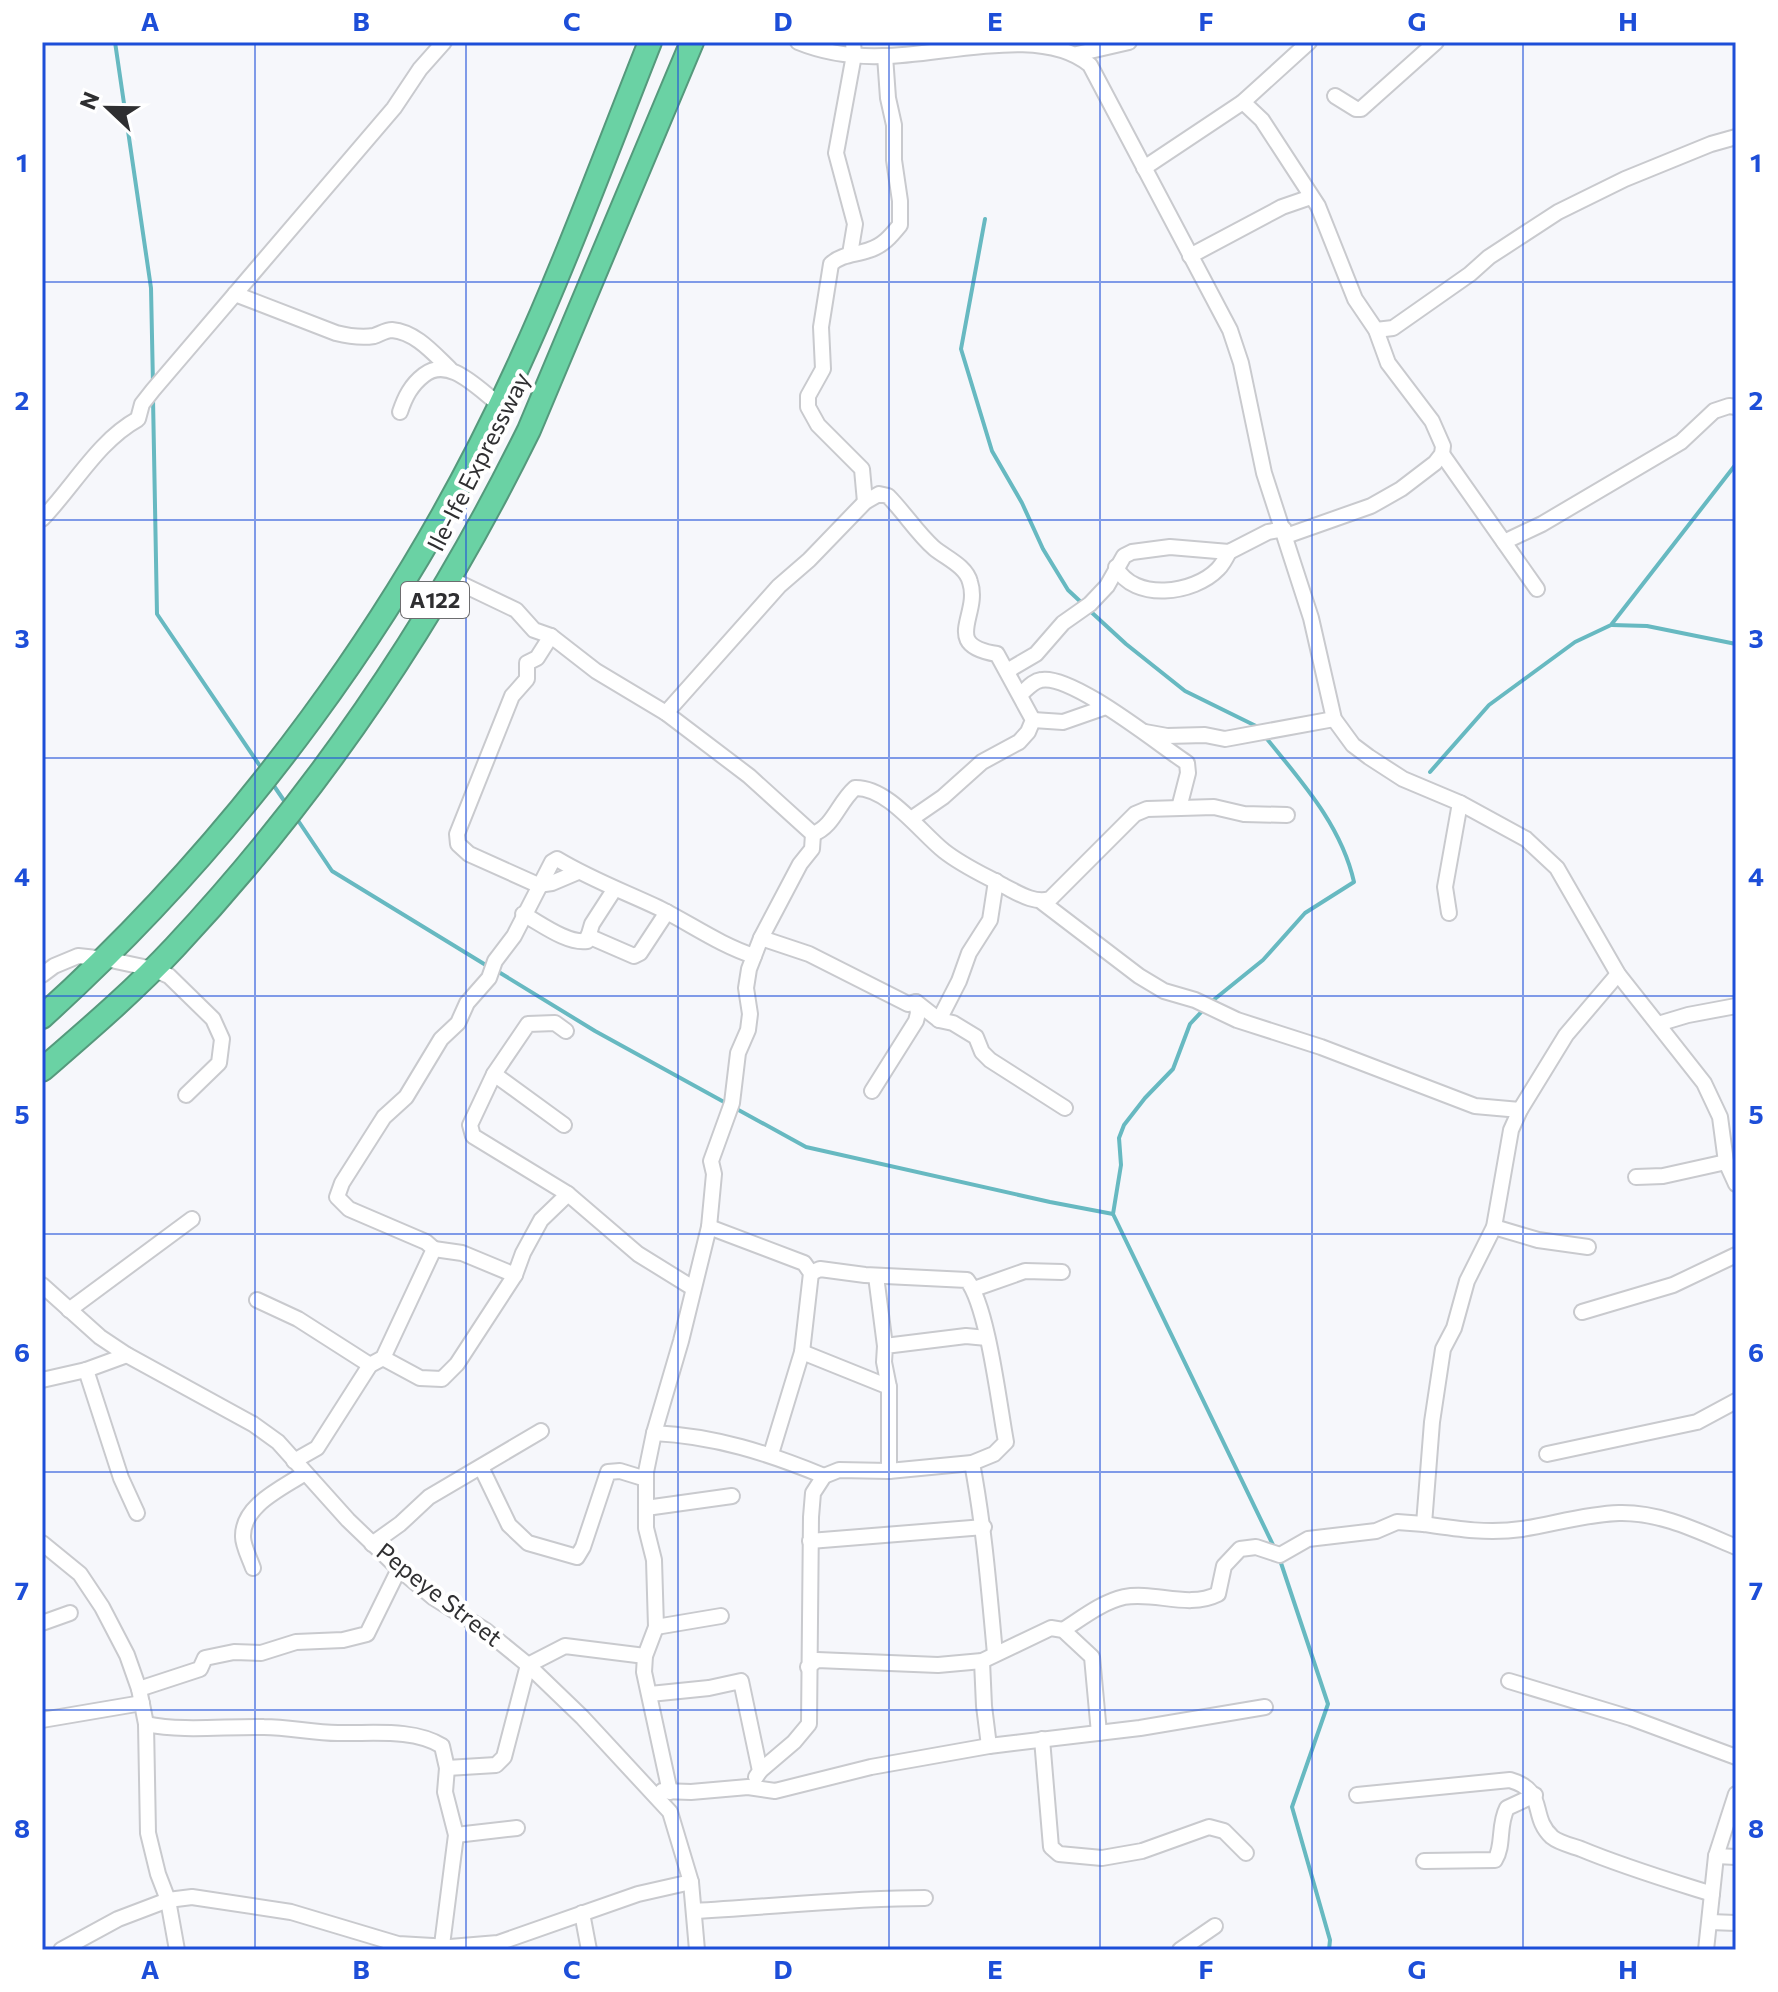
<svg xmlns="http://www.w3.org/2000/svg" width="1778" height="1992" viewBox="0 0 1778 1992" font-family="Commissioner,sans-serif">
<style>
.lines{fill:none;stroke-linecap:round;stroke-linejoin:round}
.stream{stroke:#67b9c1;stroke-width:4}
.minor-casing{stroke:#c9cace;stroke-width:18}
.highway-casing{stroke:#55997c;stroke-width:26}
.minor{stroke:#fff;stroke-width:14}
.highway{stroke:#6ad2a4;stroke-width:22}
.grid{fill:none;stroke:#1d4ed8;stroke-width:2;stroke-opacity:0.55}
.labels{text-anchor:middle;stroke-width:8;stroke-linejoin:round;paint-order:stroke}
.shield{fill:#fff;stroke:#6d6d6f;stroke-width:2}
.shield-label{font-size:22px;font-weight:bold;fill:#2f2f31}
.street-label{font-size:24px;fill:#2f2f31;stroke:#fff}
.neatline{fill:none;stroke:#1d4ed8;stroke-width:3}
.grid-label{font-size:26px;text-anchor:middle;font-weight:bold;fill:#1d4ed8}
</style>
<rect width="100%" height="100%" fill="#f6f7fb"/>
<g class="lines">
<!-- stream -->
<g class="stream">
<polyline points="115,42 151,288 153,385"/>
<polyline points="985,219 961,349 992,451 1022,503 1043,549 1068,590 1083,604"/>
<polyline points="153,398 157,614 262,769"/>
<polyline points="1089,610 1126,644 1185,691 1258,727"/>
<polyline points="1612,625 1647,626 1736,644"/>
<polyline points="1430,772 1489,705 1575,642 1611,625 1736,464"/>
<polyline points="272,783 287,805"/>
<polyline points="297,819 332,871 489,967"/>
<polyline points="497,971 595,1031 806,1147 1050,1202 1113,1214"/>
<path d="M1211,1002L1263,960L1305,913L1354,882C1341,824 1300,780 1263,734"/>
<polyline points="1205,1008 1190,1024 1173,1069 1145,1098 1124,1125 1119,1138 1121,1165 1113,1214 1275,1549"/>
<polyline points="1279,1557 1328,1704 1292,1807 1330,1940 1329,1950"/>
</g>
<!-- minor casing -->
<g class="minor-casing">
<g id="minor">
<path d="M798,42C825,53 854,57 883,56C942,56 1042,24 1090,65L1230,330L1241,363L1264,473L1311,618L1334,719L1353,745L1369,757L1403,779L1460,803L1526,839L1557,868L1618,974L1704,1083L1720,1117L1726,1162L1736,1184"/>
<polyline points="1077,54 1129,42"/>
<polyline points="1335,96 1356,109 1361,109 1436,42"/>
<polyline points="1243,102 1262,120 1318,206 1355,299 1376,330 1388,363 1432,421 1443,446 1442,454 1435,463 1401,489 1371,506 1286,536"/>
<polyline points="1144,168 1243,102 1309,42"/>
<polyline points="850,254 855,224 836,153 854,55 853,42"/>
<polyline points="1190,256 1282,207 1311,197"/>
<path d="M235,294L336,333C348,336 361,338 374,336C380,334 386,330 392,330C416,332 434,354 450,369"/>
<polyline points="1376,330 1393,328 1470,274 1489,257 1558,212 1625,179 1711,144 1736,137"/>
<path d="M400,412C405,397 411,385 424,375C449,355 479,390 500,405"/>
<polyline points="1442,454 1537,589"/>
<path d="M865,502L862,469L818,425L808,407V396L823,369L821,327L831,264C842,254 855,255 869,250C883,246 891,236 900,225V201L894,160V125L888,98L885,56"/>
<path d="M42,519C74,486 98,441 138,419L142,404L153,390L394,108L420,69L444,42"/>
<polyline points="1504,542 1542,524 1681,442 1714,411 1729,406 1736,407"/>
<path d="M1116,567C1134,602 1194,594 1218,569C1223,564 1226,558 1229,552"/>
<polyline points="449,578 516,610 534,630 551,636 596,671 666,713 749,776 813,834 812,849 800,864 761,938 749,969 746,988 750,1014 748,1030 738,1053 732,1103 711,1161 714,1174 709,1227 681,1341 654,1433 646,1472 646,1528 654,1560 656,1627 645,1656 644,1672 670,1792"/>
<polyline points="551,636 537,658 527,663 527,679 512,696 457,834 458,844 469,854 538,885 552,883 578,872"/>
<polyline points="1007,671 1036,654 1063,623 1090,604 1107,586 1124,556 1132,552 1170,547 1229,552 1268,532 1284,529"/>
<path d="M1021,694C1027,689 1033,681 1041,680C1072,674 1158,744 1187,763L1188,773L1179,808"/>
<path d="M666,713L779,586L809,560L865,502L879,494L888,496C904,512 917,533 934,548C946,558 966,566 970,582C981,615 940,645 997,654L1033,720L1028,732L1019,742L982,762L943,797L911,819"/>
<polyline points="1033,720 1063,722 1106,707"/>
<polyline points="1145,732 1167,736 1205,735 1225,739 1334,719"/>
<path d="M813,834C834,826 838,803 855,788C888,787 920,832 944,851C963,866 984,875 1004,886C1018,893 1034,904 1050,899L1135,814L1147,809L1214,807L1244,814L1287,815"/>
<polyline points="1042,902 1139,976 1164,991 1195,1000 1237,1020 1321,1047 1475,1106 1520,1110"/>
<polyline points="1449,913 1445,887 1460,803"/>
<path d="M523,914C540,923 567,944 587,941L592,924L614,890"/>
<polyline points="588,936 634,956 640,953 667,912"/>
<polyline points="761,938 809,954 908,1004 916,1002 939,1020 953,1023 976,1037 982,1052 990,1060 1065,1108"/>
<polyline points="42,975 54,966 78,956 106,959 153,969 169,976 213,1019 222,1039 219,1063 186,1095"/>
<polyline points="939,1020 959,981 969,953 990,920 996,881"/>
<polyline points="1658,1024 1688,1015 1736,1006"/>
<polyline points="566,1031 555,1023 528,1024 494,1074 470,1125 473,1136 568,1194 638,1254 693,1288"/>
<polyline points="494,1074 564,1125"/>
<polyline points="872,1091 916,1021 918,1013 916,1002"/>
<polyline points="1636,1177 1663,1176 1726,1162"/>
<polyline points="709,1227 804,1263 811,1273 802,1352 771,1454"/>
<polyline points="1494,1227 1538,1240 1588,1247"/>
<polyline points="434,1249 462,1253 515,1275"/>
<polyline points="876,1276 885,1346"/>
<polyline points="42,1285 100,1337 127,1355 253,1424 278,1442 348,1520 399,1569 434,1598 485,1630 528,1665 582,1717 670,1812 691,1882 697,1950"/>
<polyline points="974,1289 1025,1271 1062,1272"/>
<polyline points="257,1300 298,1319 370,1365"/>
<polyline points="69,1310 192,1219"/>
<polyline points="1582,1312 1673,1285 1736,1255"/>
<polyline points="802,1352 889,1387"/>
<polyline points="383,1358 420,1378 442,1379 457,1364 515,1275 523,1253 541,1220 568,1194"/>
<polyline points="86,1370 121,1478 137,1513"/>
<polyline points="42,1380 86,1370 127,1355"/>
<path d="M654,1433C715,1436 768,1453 824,1476"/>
<polyline points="1547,1454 1697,1422 1736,1401"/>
<path d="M294,1461L317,1448L370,1365L383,1358L434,1249L426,1242L349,1209L337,1197L342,1183L384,1117L406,1097L441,1039L458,1023L467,1003L489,978L495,961L514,936L552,862L557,859C592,880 623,891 659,908C691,924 720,945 754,956"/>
<path d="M972,1463C984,1526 989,1589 995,1654"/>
<polyline points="481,1467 509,1525 528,1543 577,1557 583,1547 608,1472 620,1471 646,1479"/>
<polyline points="889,1471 889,1387 884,1362 885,1346 966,1336 987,1338"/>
<polyline points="646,1508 732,1496"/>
<path d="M1424,1524C1457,1529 1488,1534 1522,1529C1554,1524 1586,1514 1619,1513C1661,1512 1698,1531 1736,1547"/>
<polyline points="810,1541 984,1527"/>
<polyline points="42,1543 80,1574 102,1607 127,1655 139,1689 146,1724 148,1833 158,1874 168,1900 177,1950"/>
<polyline points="372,1544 400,1524 429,1497 541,1431"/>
<path d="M253,1568C250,1559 243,1546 243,1537C242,1505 283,1488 305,1473"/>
<polyline points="42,1623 70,1613"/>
<polyline points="656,1627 721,1616"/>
<path d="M1063,1630C1082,1618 1102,1602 1124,1597C1155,1591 1188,1609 1218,1594L1224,1566L1240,1549L1256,1547L1280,1555L1308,1539L1376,1531L1397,1522L1424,1524L1432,1422L1443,1349L1454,1328L1467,1281L1494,1227L1511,1130L1520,1110L1566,1035L1618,974"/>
<polyline points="982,1661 984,1706 989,1746"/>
<polyline points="808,1667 817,1660 938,1665 982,1661 1051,1628 1063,1630 1092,1657 1099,1733"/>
<polyline points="1509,1681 1631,1718 1736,1757"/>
<polyline points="139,1689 200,1669 205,1658 234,1652 261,1653 296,1642 343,1640 367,1634 399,1569"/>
<polyline points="650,1694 709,1688 741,1681 760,1771 756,1777"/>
<polyline points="42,1720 142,1703"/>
<path d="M146,1724C185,1732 224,1726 264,1727C289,1727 313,1733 338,1733C371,1734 413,1728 442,1746L447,1768L445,1792L456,1835L442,1945"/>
<polyline points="1042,1739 1051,1847 1059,1854 1102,1858 1142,1851 1209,1827 1224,1831 1246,1853"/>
<polyline points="447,1768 496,1765 504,1757 528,1665 565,1646 645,1656"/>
<path d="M760,1771L794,1742L809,1724L811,1517L813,1493L824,1476L839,1470L889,1471L972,1463L994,1454L1006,1442C999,1405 988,1307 967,1280L865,1275L820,1269L811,1273"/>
<polyline points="662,1791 691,1792 748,1787 775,1791 871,1767 989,1746 1140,1728 1265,1707"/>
<path d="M1357,1795L1510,1780C1548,1791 1529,1816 1552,1837C1559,1843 1573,1846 1581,1849C1624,1867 1668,1880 1712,1894"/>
<polyline points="456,1835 517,1828"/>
<polyline points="1716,1856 1736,1857"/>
<path d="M1424,1861L1495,1860C1504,1846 1498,1825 1507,1808L1535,1795"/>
<path d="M694,1911C771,1907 848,1898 925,1898"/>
<polyline points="582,1913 589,1950"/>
<polyline points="1710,1922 1736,1923"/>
<polyline points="61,1950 118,1919 168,1900 192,1897 291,1912 398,1944 450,1947 498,1943 638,1894 691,1882"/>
<polyline points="1180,1950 1215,1926"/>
<polyline points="1706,1950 1716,1856 1736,1794"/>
</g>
</g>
<!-- highway casing -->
<g class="highway-casing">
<g id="highway">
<path d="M42,1017C239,839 405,614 515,373C565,265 606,153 650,42"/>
<path d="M42,1070C87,1031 134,991 175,947C318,794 437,617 529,430L692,42"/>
</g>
</g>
<!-- minor -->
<use href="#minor" class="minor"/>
<!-- highway -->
<use href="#highway" class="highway"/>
</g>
<!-- grid -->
<path class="grid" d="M255,42V1950M466,42V1950M678,42V1950M889,42V1950M1100,42V1950M1312,42V1950M1523,42V1950M42,282H1736M42,520H1736M42,758H1736M42,996H1736M42,1234H1736M42,1472H1736M42,1710H1736"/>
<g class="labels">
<!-- shield labels -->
<rect class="shield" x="401" y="582" width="68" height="36" rx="6"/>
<g class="shield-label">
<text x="435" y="608">A122</text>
</g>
<!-- street labels -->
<g class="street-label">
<text transform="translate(479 462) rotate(-63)" y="8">Ile-Ife Expressway</text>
<text transform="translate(439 1595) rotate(38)" y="8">Pepeye Street</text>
</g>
</g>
<!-- border -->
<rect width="1778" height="1992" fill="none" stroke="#ffffff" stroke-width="88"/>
<!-- north arrow -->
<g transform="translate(108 108) rotate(292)" stroke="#ffffff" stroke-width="6" paint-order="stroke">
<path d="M0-6L14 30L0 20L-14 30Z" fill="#2f2f31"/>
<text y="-12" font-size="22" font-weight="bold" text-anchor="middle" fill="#2f2f31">N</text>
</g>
<rect x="44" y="44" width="1690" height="1904" class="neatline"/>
<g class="grid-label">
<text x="150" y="31">A</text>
<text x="361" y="31">B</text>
<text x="572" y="31">C</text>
<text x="783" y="31">D</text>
<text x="995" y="31">E</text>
<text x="1206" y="31">F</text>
<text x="1417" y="31">G</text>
<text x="1628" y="31">H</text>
<text x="22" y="172">1</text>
<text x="1756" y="172">1</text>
<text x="22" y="410">2</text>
<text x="1756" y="410">2</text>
<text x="22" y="648">3</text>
<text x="1756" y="648">3</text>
<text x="22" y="886">4</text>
<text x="1756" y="886">4</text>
<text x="22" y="1124">5</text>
<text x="1756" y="1124">5</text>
<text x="22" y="1362">6</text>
<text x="1756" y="1362">6</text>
<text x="22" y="1600">7</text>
<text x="1756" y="1600">7</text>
<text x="22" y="1838">8</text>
<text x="1756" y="1838">8</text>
<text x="150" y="1979">A</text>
<text x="361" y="1979">B</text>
<text x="572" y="1979">C</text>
<text x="783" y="1979">D</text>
<text x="995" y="1979">E</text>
<text x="1206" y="1979">F</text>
<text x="1417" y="1979">G</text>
<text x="1628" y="1979">H</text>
</g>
</svg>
